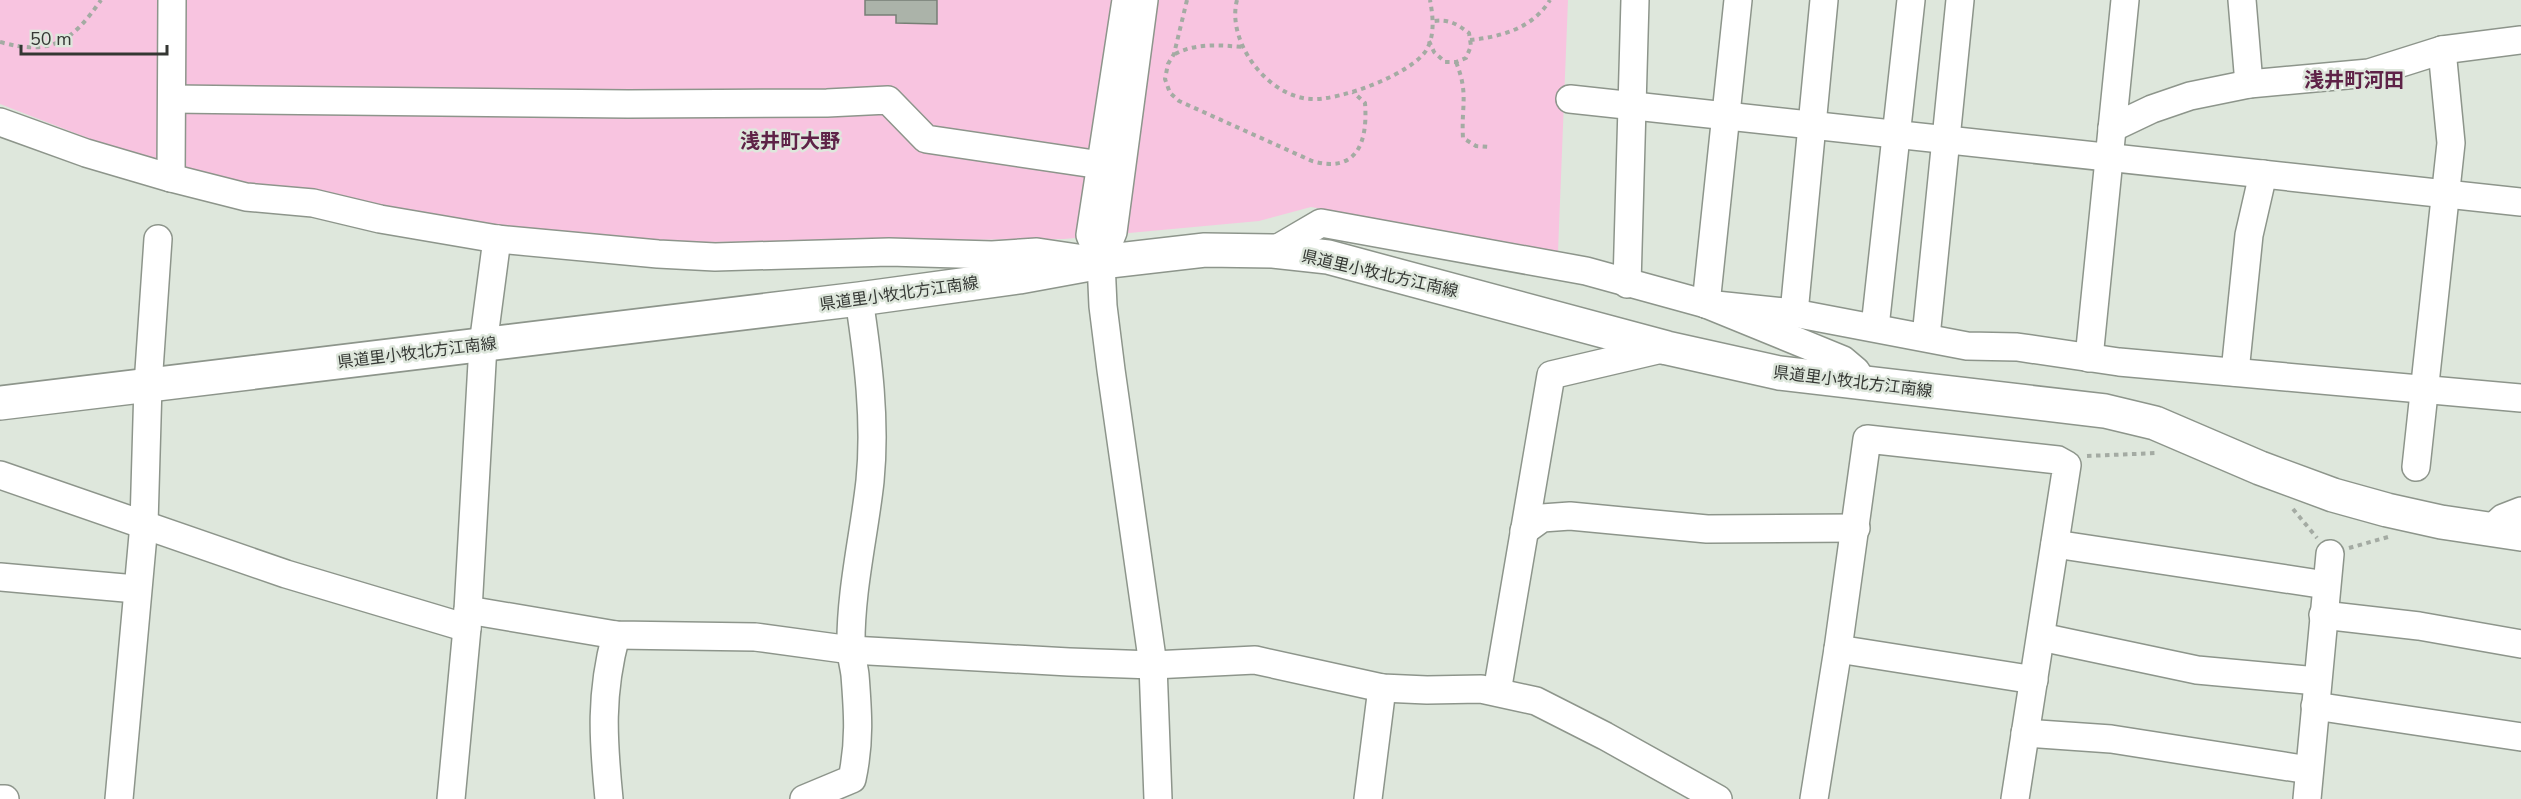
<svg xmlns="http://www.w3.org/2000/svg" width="2521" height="799" viewBox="0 0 2521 799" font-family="'Nunito Sans','Noto Sans JP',sans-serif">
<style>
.green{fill:#f8c4e0}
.building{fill:#abb3a9;stroke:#777f75;stroke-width:1.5}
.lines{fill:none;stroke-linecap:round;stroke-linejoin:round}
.minor-casing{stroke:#8d958b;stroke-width:30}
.major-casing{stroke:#8d958b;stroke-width:36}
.path{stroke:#a4aba3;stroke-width:4;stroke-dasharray:4.5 4.5;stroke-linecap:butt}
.minor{stroke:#fff;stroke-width:27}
.major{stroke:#fff;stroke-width:33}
.labels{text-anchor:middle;stroke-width:5;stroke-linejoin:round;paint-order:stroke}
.street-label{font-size:16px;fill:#343733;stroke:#dee7dc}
.quarter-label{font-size:20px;font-weight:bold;fill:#5e2247;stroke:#dee7dc}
</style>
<rect width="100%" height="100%" fill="#dee7dc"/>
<!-- green -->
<polygon class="green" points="0,0 1568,0 1558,252 1311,207 1259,221 1064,239 687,242 500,229 310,192 232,181 93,140 0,104"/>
<!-- building -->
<polygon class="building" points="865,0 937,0 937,24 896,23 896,15 865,15"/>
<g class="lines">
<!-- minor casing -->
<g class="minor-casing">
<g id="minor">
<polyline points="1126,0 1090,235 1101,262 1103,306 1111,370 1153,665 1158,799"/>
<polyline points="2242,0 2249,84"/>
<polyline points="172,99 628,104 827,103 888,100 926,139 1101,165"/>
<polyline points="1570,99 2521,202"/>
<polyline points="0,122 86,153 171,178 246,197 313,203 380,219 497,239 658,254 715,257 889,252 992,255 1037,252 1091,260"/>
<polyline points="2112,128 2152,109 2190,96 2249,84 2369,73 2442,50 2521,40"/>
<polyline points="171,178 172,0"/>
<polyline points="1273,251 1321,223 1586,271 1706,304 1843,360 1856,371 1865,385"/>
<polyline points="1101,262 1113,232 1144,0"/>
<polyline points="1627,284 1635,0"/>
<polyline points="1706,304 1794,313 1967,346 2017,347 2119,362 2521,398"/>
<polyline points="1706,304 1738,0"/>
<polyline points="1794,313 1824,0"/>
<polyline points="1875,327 1911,0"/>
<polyline points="1926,337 1960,0"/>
<polyline points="2089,358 2125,0"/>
<polyline points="2235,372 2249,235 2263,174"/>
<polyline points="2416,467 2451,143 2442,50"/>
<polyline points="0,475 286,574 467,628"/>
<polyline points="2491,529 2503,518 2521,511"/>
<polyline points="1524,531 1542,518 1570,516 1707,529 1856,528"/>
<polyline points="2055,544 2326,585"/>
<polyline points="0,577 136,589"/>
<polyline points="468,610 616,635 755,637 851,650 1069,662 1153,665 1255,660 1382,688 1427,690 1481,689 1536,701 1605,736 1718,799"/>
<polyline points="2323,615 2419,626 2521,644"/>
<polyline points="2041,637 2197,670 2317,681"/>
<polyline points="1838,649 2034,680"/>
<polyline points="1497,692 1551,375 1666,348"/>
<polyline points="2315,706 2521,737"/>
<polyline points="2025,733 2111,739 2309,770"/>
<polyline points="0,799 5,799"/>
<polyline points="119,799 144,524 148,385 158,239"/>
<polyline points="451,799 467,628 483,345 497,239"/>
<path d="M609,799C603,739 600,694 616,635"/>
<path d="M804,799L852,779C860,742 858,713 855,675C854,666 851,657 851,648C850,592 864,536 870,481C876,421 868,358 859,299"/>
<polyline points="1368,799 1382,688"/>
<polyline points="1814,799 1838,649 1867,439 2058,460 2067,465 2015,799"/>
<polyline points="2307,799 2330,554"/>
</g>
</g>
<!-- major casing -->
<g class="major-casing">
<polyline id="major" points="0,403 859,299 1019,277 1101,262 1205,250 1273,251 1328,257 1667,348 1779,373 2105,411 2155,423 2260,468 2333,495 2387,510 2441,522 2521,534"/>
</g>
<!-- path -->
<g class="path">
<path d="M1187,0L1174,54L1168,64L1165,79L1170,93L1179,101L1312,161C1357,174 1368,142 1365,103L1353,92"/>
<path d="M1237,0C1226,42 1268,97 1311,99C1339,101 1413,74 1427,49C1435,34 1433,16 1430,0"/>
<path d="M1470,40C1501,37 1533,28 1550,0"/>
<path d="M1429,41L1434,52L1445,62H1456L1466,58L1471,46L1469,33C1457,24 1449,19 1434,21"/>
<path d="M0,42C51,56 72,42 101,0"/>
<path d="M1175,54C1196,43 1219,45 1243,47"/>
<path d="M1456,62C1469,94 1461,106 1463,138L1476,146L1489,147"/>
<polyline points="2087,456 2157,453"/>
<polyline points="2293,509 2317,538"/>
<polyline points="2349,548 2388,537"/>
</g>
<!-- minor -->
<use href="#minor" class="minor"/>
<!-- major -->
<use href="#major" class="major"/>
</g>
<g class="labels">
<!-- street labels -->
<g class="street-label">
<text transform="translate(1380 273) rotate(13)" y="6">県道里小牧北方江南線</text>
<text transform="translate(899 293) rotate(-8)" y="6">県道里小牧北方江南線</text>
<text transform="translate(417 352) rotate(-7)" y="6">県道里小牧北方江南線</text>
<text transform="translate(1853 381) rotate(7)" y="6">県道里小牧北方江南線</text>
</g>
<!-- quarter labels -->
<g class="quarter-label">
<text x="2354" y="87">浅井町河田</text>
<text x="790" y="148">浅井町大野</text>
</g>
</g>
<!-- scale -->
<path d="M21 45v9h146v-9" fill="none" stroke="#343733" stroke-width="3"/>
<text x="30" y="45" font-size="18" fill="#343733" stroke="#dee7dc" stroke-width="4.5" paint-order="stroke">50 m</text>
</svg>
